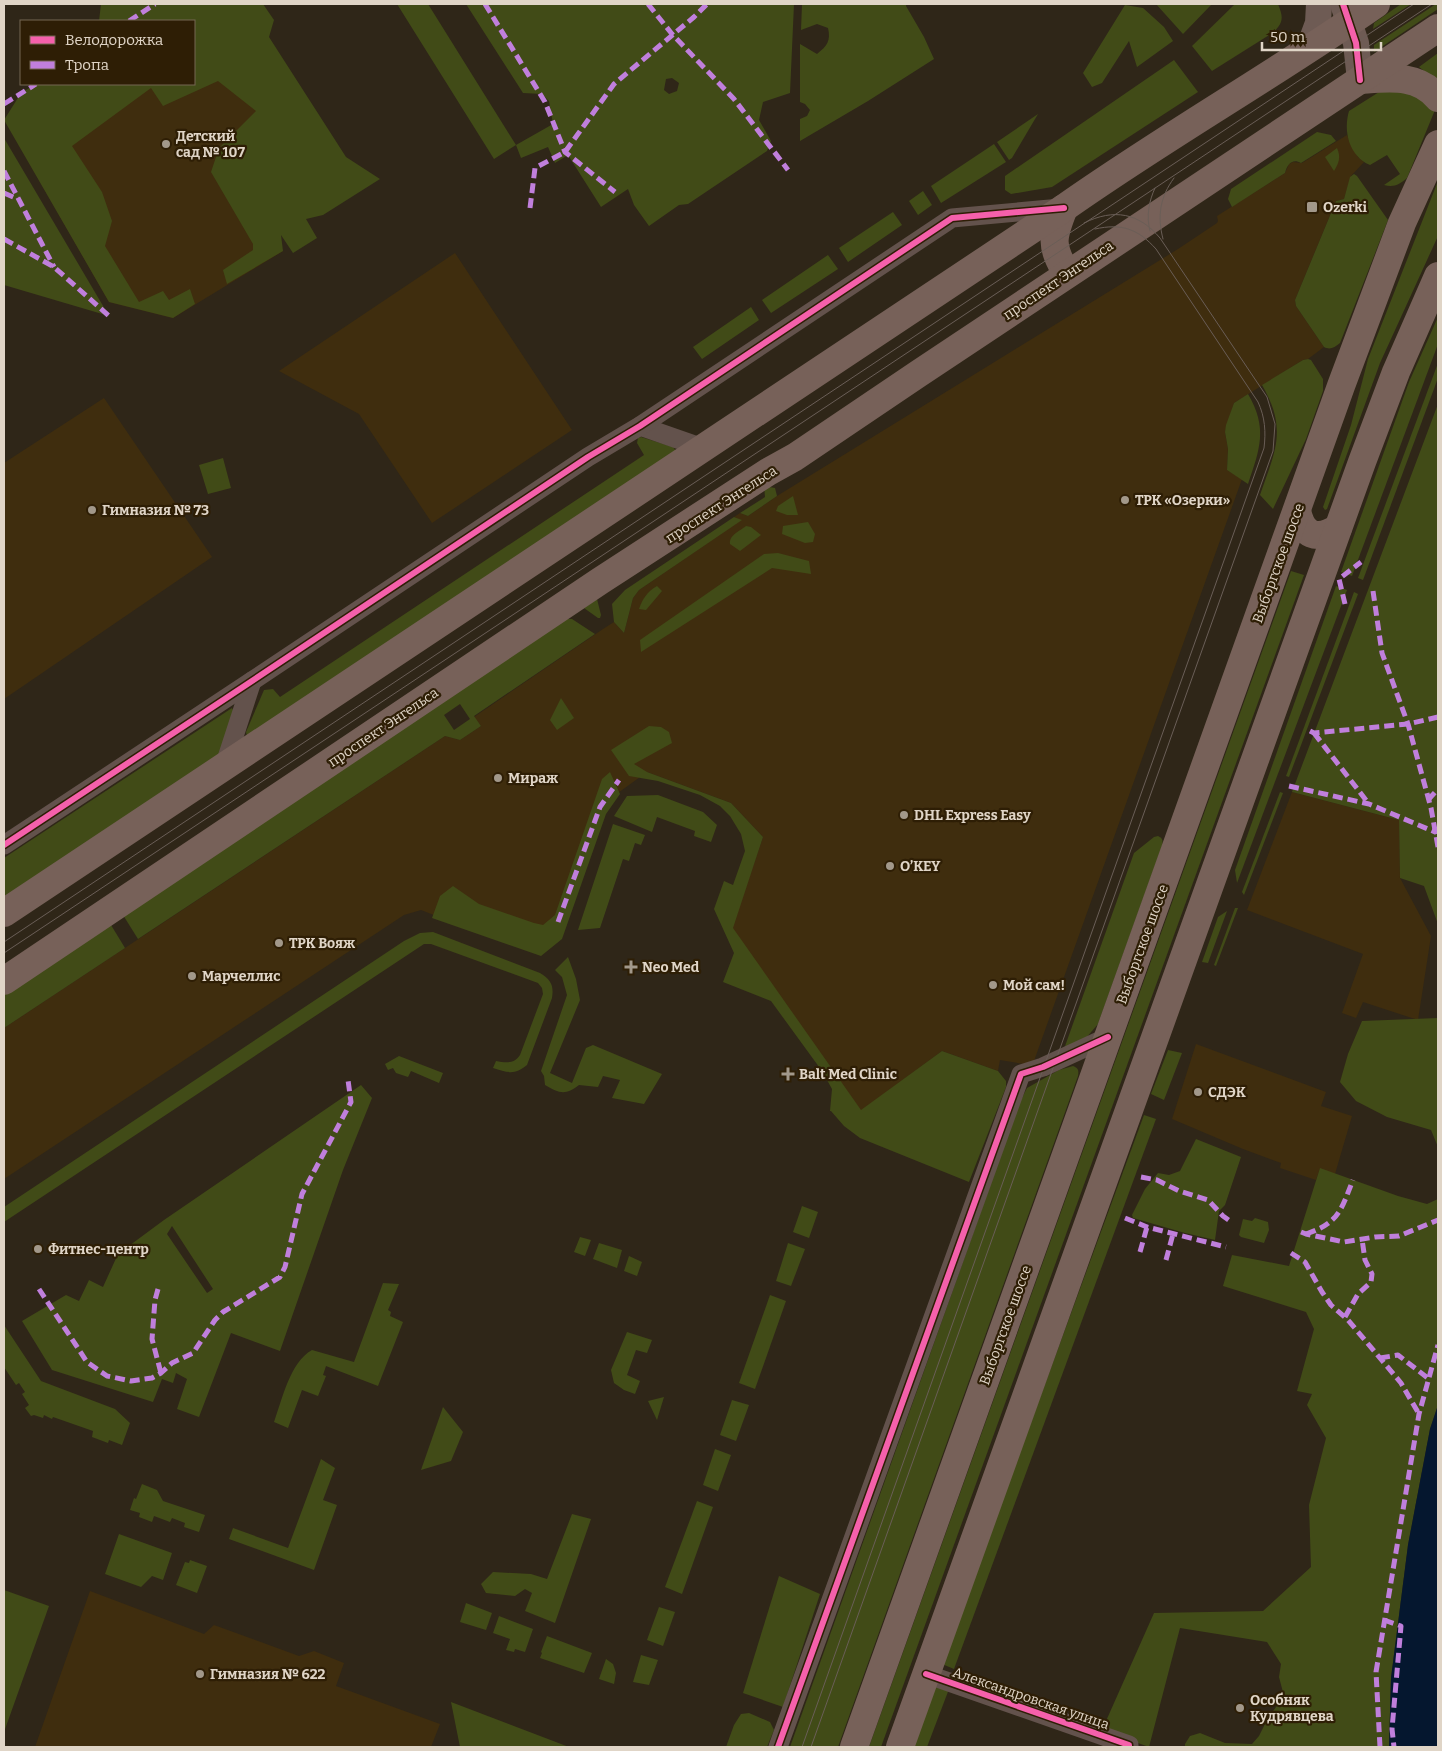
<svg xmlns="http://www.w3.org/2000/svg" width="1442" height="1751" viewBox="0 0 1442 1751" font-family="Bitter,serif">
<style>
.built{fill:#3f2d0e}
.green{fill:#414b17;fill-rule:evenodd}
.water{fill:#05172f}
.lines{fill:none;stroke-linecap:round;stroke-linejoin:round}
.street{stroke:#63524c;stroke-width:19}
.secondary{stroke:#6e5b54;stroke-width:26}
.primary{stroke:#776159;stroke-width:28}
.tram{stroke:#6a5e57;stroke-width:1}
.quiet{stroke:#c07fdc;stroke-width:5;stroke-dasharray:10 5;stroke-linecap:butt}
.cycleway-casing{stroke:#2e1e05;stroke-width:9}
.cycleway{stroke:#f560ab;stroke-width:6}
.poi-dot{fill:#a2988a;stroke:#2e1e05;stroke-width:2}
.labels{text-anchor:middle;stroke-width:4.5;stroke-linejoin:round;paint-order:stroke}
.poi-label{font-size:14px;font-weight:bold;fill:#e0d5c7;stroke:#2e1e05;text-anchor:start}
.street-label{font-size:14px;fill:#e0d5c7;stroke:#2e1e05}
</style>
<rect width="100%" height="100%" fill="#2f2618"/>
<!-- built -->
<g class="built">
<polygon points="201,4 330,168 262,214 283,251 173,318 109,302 4,119 64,84 194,84 194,21"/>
<polygon points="1347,135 1358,157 1364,162 1351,176 1344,199 1336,201 1295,300 1296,306 1324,347 1308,359 1303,360 1234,403 1225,432 1228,449 1227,470 1242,479 1034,1061 1024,1064 1000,1060 998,1071 942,1051 861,1111 732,928 763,837 731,803 647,772 604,803 564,924 500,941 421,910 404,915 4,1179 4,1028 445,736 460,740 481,726 474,717 603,629 614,622 624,633 633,598 639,590 741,520 734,517 740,513 748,516 777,496 1178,249 1217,223 1218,221 1217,216 1285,173 1289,164 1293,162 1302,163"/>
<polygon points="455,253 572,430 432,523 359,414 279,371"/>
<polygon points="104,398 212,557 4,699 4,463"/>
<polygon points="1292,792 1399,820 1400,878 1431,936 1418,1020 1363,1002 1356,1018 1342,1013 1363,954 1247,910"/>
<polygon points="1196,1044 1326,1092 1321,1106 1352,1116 1335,1174 1320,1169 1316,1180 1280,1168 1281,1163 1243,1149 1172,1119"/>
<polygon points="90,1591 204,1634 214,1625 299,1656 314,1651 344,1663 336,1686 440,1724 431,1747 35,1747"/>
</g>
<!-- green -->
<g class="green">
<polygon points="101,4 263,4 274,20 269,37 346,157 380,179 323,215 306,219 317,238 293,253 281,235 283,251 227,284 223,270 253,250 253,244 211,172 219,148 256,111 218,81 163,106 151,88 72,146 102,192 112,221 105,246 139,302 163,291 169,300 190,289 195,304 173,318 109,302 4,120 21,93 36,84 194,84 194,21 99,21"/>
<path d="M397,4H428L516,145L553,124L549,101L542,94L523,93L466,4H794L790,93L763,102L759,120L771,141L767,151L688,204L679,205L649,226L634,205L628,189L601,207L568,155L555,163L548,147L521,158L516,145L494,159ZM672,78L679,83L677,91L669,94L664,90L666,79Z"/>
<path d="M802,4H906V6L924,37L934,59L868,101L800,141V119L807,116L810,110L805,104L800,102V44L817,54C827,46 831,41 828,28L817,24L801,30Z"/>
<polygon points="1156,4 1212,4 1183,34"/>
<path d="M1235,4H1278C1283,17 1284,21 1274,32L1212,71L1192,46Z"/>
<polygon points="1401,4 1411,4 1373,29 1374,23"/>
<polygon points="1436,4 1438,4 1438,9 1374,52 1374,45"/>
<polygon points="1125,5 1143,8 1164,27 1173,41 1137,67 1129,41 1102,83 1092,87 1083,73"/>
<polygon points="1438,53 1438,82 1419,67"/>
<polygon points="1174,60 1198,92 1052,187 1011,194 1005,190 1005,176"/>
<path d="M1400,83L1435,110L1407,178C1400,184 1394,188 1384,185L1400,174L1387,155L1370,165C1349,156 1343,131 1349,111L1387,87Z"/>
<polygon points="1038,114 1012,158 1009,160 997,142"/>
<path d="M1317,132L1331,135L1336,141L1301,163C1292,158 1287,165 1285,173L1232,207L1228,199L1231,189Z"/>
<polygon points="4,138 109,316 4,285"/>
<polygon points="994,144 1006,162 941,203 931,186"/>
<path d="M1337,148C1341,157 1339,163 1334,171L1325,157Z"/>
<path d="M1354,174L1357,176L1388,220L1340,343C1334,348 1330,350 1324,347L1296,306L1295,300L1336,201L1344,199L1350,177Z"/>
<polygon points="1438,181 1438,236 1380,363 1327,509 1325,510 1323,507 1351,425 1368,359"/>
<polygon points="923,191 932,205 918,215 909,201"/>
<polygon points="893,212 902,225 848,262 839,248"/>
<polygon points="828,255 838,269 771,313 762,300"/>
<polygon points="751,307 759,320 702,359 693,347"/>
<polygon points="1438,317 1438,344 1352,576 1341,572 1409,382"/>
<path d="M1308,359L1311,360L1323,379V391L1306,439L1273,509L1260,495C1275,451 1288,430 1262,385L1303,360Z"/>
<polygon points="1438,363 1438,378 1363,580 1358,578"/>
<path d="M1248,394C1268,428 1260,449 1248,484L1227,470L1228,449L1225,432L1226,425L1234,403Z"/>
<polygon points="1438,404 1438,924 1424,886 1400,878 1399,820 1292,792"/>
<polygon points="641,437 673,447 676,451 247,736 246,732 264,690 273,689 280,697 644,455 637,443 638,438"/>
<polygon points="223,458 231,488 208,494 199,465"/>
<polygon points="764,486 775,488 777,496 748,516 740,513 765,497"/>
<polygon points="793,496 798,515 787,515 776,511 778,506"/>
<polygon points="734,517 742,520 639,590 633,598 624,633 614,622 612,604 625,590"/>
<polygon points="808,522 815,534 813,542 805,543 782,534 783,526"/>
<path d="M746,526L751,527L761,535L740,551L730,544C729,535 740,531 746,526Z"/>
<polygon points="778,553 809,561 811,574 772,568 641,652 640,640 764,554"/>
<polygon points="1291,571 1304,575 881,1747 869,1747"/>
<path d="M657,586L662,591L646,610L639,609C643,598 647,592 657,586Z"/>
<polygon points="1336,586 1347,590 1237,883 1235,870"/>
<polygon points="1354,592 1358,594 1289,777 1286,776"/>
<polygon points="597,599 601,615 600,618 598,618 584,608"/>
<path d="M564,619H572L595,634L474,716L481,726L460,740L445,736L138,939L123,915ZM460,704L470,719L454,730L444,715Z"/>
<polygon points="561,698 574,718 557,730 550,720"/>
<polygon points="232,708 235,714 217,759 4,900 4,858"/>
<polygon points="649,726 661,727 669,732 672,743 634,764 647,772 731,803 763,837 733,928 861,1110 942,1051 998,1071 1006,1081 1006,1087 969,1182 860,1138 844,1126 831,1111 830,1111 832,1089 822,1071 771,1001 723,982 734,953 714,909 724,881 733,885 745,851 741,834 730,816 720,806 700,795 658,781 629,776 611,750"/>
<polygon points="610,772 620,794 606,814 562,939 541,956 432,918 440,896 453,886 479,904 534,923 543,925 555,915 602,779"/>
<polygon points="1280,792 1283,793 1244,895 1242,892"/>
<polygon points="658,795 703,812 717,825 711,842 694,836 695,831 657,817 652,832 614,816 627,796"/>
<polygon points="613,824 645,835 641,845 635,843 629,861 623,859 600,928 578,930"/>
<path d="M1158,836C1163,838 1163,841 1162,846L1098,1024L1086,1038L1064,1049L1134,853L1154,837Z"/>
<polygon points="1235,908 1238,908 1216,966 1214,965"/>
<polygon points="1227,911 1208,963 1202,962 1218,917"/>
<polygon points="111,925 125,948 4,1028 4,992"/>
<path d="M433,932L540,973C551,980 554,985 552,998L527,1065C514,1076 507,1072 493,1068L496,1061C506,1063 514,1064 520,1055L543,994L542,988L538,983L431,944H424L4,1222V1207L404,941L420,933Z"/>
<path d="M568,957L576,979L580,1000L550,1073L572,1083L586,1048L593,1045L662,1074L644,1104L612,1098L620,1080L603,1076L598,1087L579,1085C565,1096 559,1093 545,1085L544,1076L541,1071L567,995L562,977L555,970Z"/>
<polygon points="1438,1018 1438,1147 1431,1130 1387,1117 1356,1101 1340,1082 1348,1054 1362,1021"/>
<polygon points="1168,1050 1182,1053 1164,1100 1151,1094"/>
<polygon points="399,1056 443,1073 439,1083 411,1071 408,1077 396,1073 393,1068 388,1070 385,1064"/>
<path d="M1073,1066C1078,1068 1079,1070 1078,1076L838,1747H790L1020,1102L1027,1088L1059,1070Z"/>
<path d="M361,1085L372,1098L343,1170L280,1351L231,1333L199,1417L177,1409L187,1379L176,1373L173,1383L162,1379L153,1402L52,1370L22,1321L66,1295L79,1301L89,1280L103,1287L118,1254L164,1220ZM172,1226L213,1289L207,1293L167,1234Z"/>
<polygon points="1144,1115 1156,1119 954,1669 942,1664"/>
<polygon points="1196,1139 1241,1157 1225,1205 1219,1211 1215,1240 1185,1233 1133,1218 1132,1215 1145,1189 1158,1173 1169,1175 1180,1171"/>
<polygon points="1320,1168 1398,1196 1427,1204 1438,1199 1438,1405 1430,1429 1408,1545 1391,1678 1389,1747 1185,1747 1185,1744 1190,1736 1200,1733 1225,1743 1252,1744 1259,1736 1268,1718 1284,1696 1279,1677 1281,1664 1267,1642 1180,1628 1149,1747 1102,1730 1154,1613 1263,1611 1311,1567 1309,1505 1326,1438 1307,1405 1312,1394 1297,1391 1314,1329 1306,1312 1223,1286 1232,1255 1289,1266"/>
<polygon points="802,1206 818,1212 809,1238 793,1232"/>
<polygon points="1255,1218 1268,1222 1269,1230 1264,1243 1241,1237 1239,1235 1243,1219 1252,1221"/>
<polygon points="580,1237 591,1240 585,1256 574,1252"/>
<polygon points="599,1243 622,1250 617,1268 593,1259"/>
<polygon points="788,1243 805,1249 791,1286 776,1281"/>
<polygon points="629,1256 642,1262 637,1276 624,1271"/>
<path d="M383,1283L399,1284L388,1310L391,1312L390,1316L403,1322L378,1386L326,1366L323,1375L326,1376L318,1396L302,1390L288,1428L274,1422C282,1400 290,1362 312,1350L354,1362Z"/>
<polygon points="770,1295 786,1301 755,1389 739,1383"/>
<polygon points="4,1325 41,1381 115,1409 130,1423 122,1445 109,1440 108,1443 92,1437 93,1431 53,1417 52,1419 44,1415 43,1418 34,1415 31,1416 25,1408 29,1405 22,1394 25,1392 19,1383 16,1385 4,1367"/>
<polygon points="627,1332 652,1340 647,1353 636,1350 627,1375 640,1381 635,1394 624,1390 614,1383 611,1370"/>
<polygon points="664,1397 657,1420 648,1401"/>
<polygon points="732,1400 749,1405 736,1441 720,1435"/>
<polygon points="443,1407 463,1432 451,1461 421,1470"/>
<polygon points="715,1449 731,1455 718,1491 703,1485"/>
<polygon points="321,1459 335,1468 323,1500 337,1505 314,1570 229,1539 233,1528 288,1548"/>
<polygon points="142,1484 157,1490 163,1501 205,1515 199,1532 184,1527 185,1523 172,1518 170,1522 154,1516 152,1522 139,1517 140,1513 130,1510 134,1498 136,1499"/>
<polygon points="697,1501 713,1507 682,1594 665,1587"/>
<polygon points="572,1514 591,1519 555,1623 525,1611 532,1593 525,1589 515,1596 486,1593 481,1584 493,1572 531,1574 547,1579"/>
<polygon points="119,1534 172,1553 163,1580 152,1576 141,1587 105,1574"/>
<polygon points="190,1560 207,1566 197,1593 176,1585 185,1562 189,1563"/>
<polygon points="779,1576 820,1594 783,1707 743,1693"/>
<polygon points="4,1590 49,1606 4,1732"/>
<polygon points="466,1603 492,1613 486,1630 460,1622"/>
<polygon points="659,1607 675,1612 663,1646 647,1640"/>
<polygon points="499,1616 533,1629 525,1652 515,1649 514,1652 506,1650 510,1639 493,1633"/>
<polygon points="547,1636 592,1653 584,1673 540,1658 542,1653 541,1652"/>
<polygon points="641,1655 658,1660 649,1685 633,1682"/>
<polygon points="606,1659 613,1664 616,1673 614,1684 599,1679"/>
<polygon points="935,1684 949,1689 927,1747 913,1747"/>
<polygon points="451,1702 569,1747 460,1747"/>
<polygon points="749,1713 770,1722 774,1730 767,1747 726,1747 734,1725 741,1714"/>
</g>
<!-- water -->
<polygon class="water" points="1438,1405 1438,1747 1389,1747 1391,1678 1408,1545 1430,1429"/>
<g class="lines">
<!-- street -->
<g class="street">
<polyline points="640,426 703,448"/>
<polyline points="224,767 252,681"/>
<polyline points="4,845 252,681 588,457 640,426 952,218 1061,208"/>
<polyline points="926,1674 1129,1745 1129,1747"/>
<polyline points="778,1747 1021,1074 1043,1067 1108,1037"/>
</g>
<!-- secondary -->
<g class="secondary">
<polyline points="1343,4 1356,43 1360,80"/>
<polyline points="1308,50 1318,23 1319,4"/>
</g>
<!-- primary -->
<g class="primary">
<path d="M1361,80C1390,78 1418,74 1438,98"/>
<path d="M1064,208C1052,238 1050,245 1067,274"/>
<path d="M1297,511C1303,536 1316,541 1338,528"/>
<path d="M4,913L1064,208C1166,136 1274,75 1376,4"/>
<polyline points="4,981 600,581 768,472 795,457 918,374 1438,28"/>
<polyline points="854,1747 1341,386 1402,223 1438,144"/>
<polyline points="900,1747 1362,462 1396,372 1438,276"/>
</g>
<!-- tram -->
<g class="tram">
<path d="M1150,231C1146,216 1149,201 1155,188"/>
<path d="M1163,239C1157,216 1160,197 1174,178"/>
<polyline points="4,942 1414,4"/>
<polyline points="4,953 1432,4"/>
<path d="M802,1747L1264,448C1266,432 1265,417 1258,402L1156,249C1138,229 1122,223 1095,229"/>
<path d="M811,1747L1273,451L1275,424L1267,397L1160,238C1139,213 1114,208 1084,223"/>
</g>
<!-- quiet -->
<g class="quiet">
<polyline points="485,4 545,102 565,152 615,192"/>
<polyline points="648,4 672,34 734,99 788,170"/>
<polyline points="129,21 155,4"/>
<polyline points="4,104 36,84"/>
<polyline points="4,171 54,267"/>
<polyline points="4,193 18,199"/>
<polyline points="530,208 535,168 565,152 614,84 694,17 707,4"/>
<polyline points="4,239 54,267 109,316"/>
<polyline points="1373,591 1382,653 1408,724 1431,808 1438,847"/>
<polyline points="1345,604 1339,579 1361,562"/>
<polyline points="1310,731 1314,733 1408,724 1438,717"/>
<polyline points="1314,733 1369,804"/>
<polyline points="1289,786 1369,804 1435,832 1438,831"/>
<polyline points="1428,800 1438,789"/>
<polyline points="558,922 600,807 619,780"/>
<polyline points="1141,1177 1157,1180 1179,1191 1208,1200 1223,1216 1230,1221"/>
<polyline points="1125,1218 1147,1227 1226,1247"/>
<polyline points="1301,1232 1306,1234 1344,1242 1375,1237 1399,1236 1438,1220"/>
<path d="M1306,1234C1339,1223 1341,1210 1353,1180"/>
<polyline points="1140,1252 1147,1227"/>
<polyline points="1291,1253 1305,1262 1322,1292 1331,1305 1348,1320 1401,1383 1419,1414"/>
<polyline points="1166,1260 1173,1234"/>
<polyline points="39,1289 87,1362 107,1376 131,1381 152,1378 161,1373 172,1363 193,1353 215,1320 223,1312 280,1277 285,1267 302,1194 351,1102 348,1080"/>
<polyline points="158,1289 155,1300 152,1339 162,1377"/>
<polyline points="1345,1317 1358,1294 1371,1282 1372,1274 1365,1260 1362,1239"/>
<polyline points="1380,1358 1398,1355 1429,1379"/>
<polyline points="1384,1620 1401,1626 1392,1729 1394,1747"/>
<polyline points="1380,1747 1376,1672 1419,1414 1438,1345"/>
</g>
<!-- cycleway casing -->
<g class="cycleway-casing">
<g id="cycleway">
<polyline points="1343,4 1356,43 1360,80"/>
<polyline points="4,845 252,681 588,457 640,426 952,218 1064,208"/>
<polyline points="926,1674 1129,1745 1129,1747"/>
<polyline points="778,1747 1021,1074 1043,1067 1108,1037"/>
</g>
</g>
<!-- cycleway -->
<use href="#cycleway" class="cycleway"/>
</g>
<!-- markers -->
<g class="poi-dot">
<circle cx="166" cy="144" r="5"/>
<rect x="1306" y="201" width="12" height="12" rx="2.5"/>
<circle cx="1125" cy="500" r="5"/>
<circle cx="92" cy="510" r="5"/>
<circle cx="498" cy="778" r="5"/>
<circle cx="904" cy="815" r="5"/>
<circle cx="890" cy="866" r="5"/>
<circle cx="279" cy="943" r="5"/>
<path d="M628.5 959.5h5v5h5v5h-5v5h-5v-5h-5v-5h5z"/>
<circle cx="192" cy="976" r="5"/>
<circle cx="993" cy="985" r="5"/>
<path d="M785.5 1066.5h5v5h5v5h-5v5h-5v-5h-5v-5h5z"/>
<circle cx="1198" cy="1092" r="5"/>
<circle cx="38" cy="1249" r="5"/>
<circle cx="200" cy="1674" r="5"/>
<circle cx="1240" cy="1708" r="5"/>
</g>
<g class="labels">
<!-- poi labels -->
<g class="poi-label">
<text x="176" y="141">Детский<tspan x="176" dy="16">сад № 107</tspan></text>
<text x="1323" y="212">Ozerki</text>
<text x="1135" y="505">ТРК «Озерки»</text>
<text x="102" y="515">Гимназия № 73</text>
<text x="508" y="783">Мираж</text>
<text x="914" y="820">DHL Express Easy</text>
<text x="900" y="871">O’KEY</text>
<text x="289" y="948">ТРК Вояж</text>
<text x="642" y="972">Neo Med</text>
<text x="202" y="981">Марчеллис</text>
<text x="1003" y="990">Мой сам!</text>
<text x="799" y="1079">Balt Med Clinic</text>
<text x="1208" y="1097">СДЭК</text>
<text x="48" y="1254">Фитнес-центр</text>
<text x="210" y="1679">Гимназия № 622</text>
<text x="1250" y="1705">Особняк<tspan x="1250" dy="16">Кудрявцева</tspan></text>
</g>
<!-- street labels -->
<g class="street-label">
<text transform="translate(1058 280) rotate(-34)" y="5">проспект Энгельса</text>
<text transform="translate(721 504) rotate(-33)" y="5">проспект Энгельса</text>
<text transform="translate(1278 563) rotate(-70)" y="5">Выборгское шоссе</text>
<text transform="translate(383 727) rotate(-34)" y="5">проспект Энгельса</text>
<text transform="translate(1142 944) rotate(-70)" y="5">Выборгское шоссе</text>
<text transform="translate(1005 1325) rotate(-70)" y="5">Выборгское шоссе</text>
<text transform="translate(1031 1698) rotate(19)" y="5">Александровская улица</text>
</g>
</g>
<!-- border -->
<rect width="1442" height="1751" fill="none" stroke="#e0d5c7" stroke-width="10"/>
<!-- legend -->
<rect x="20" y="20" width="175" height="65" fill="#2e1e05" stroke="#756753"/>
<rect x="30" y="36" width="25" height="8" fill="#f560ab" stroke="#756753"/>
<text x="65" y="45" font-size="15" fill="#e0d5c7">Велодорожка</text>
<rect x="30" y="61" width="25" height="8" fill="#c07fdc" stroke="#756753"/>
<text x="65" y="70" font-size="15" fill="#e0d5c7">Тропа</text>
<!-- scale -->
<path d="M1262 42v8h119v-8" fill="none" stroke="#e0d5c7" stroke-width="2.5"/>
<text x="1270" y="42" font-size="15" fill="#e0d5c7" stroke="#2e1e05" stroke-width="4" paint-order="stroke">50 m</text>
</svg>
